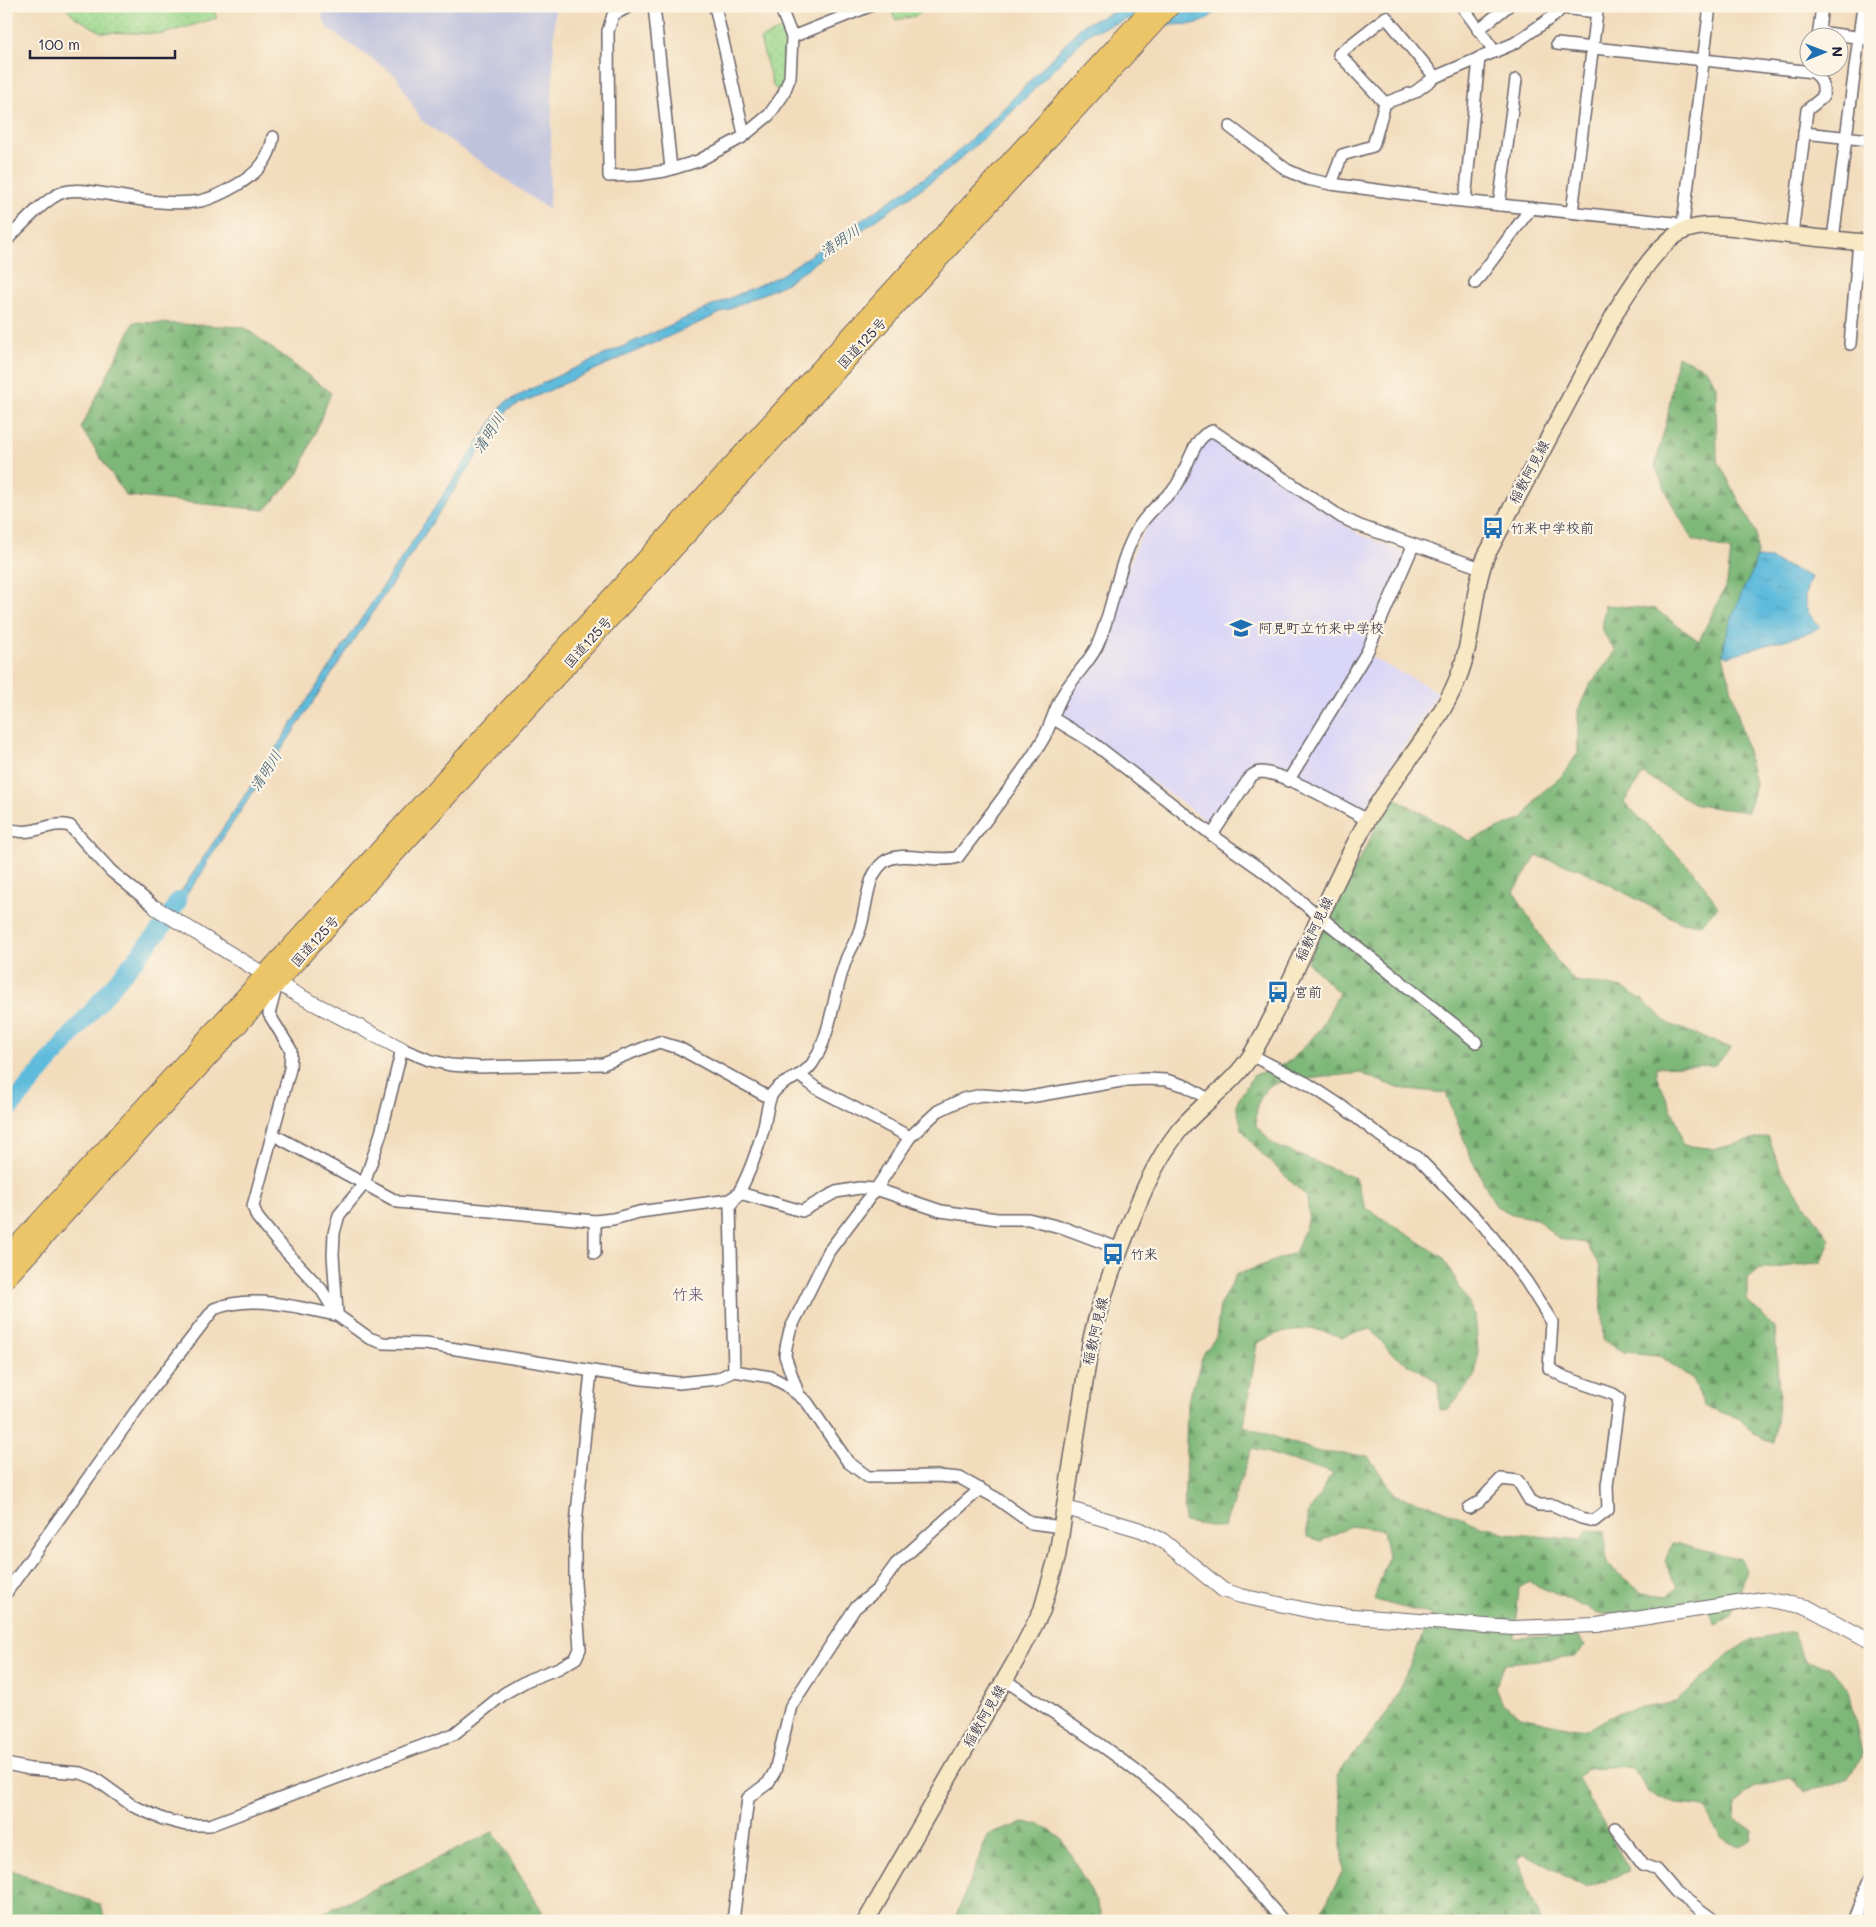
<svg xmlns="http://www.w3.org/2000/svg" width="1876" height="1927" viewBox="0 0 1876 1927" font-family="Mali,'Klee One',sans-serif">
<style>
.built{fill:#dad6f7}
.industrial{fill:#c0c2dd}
.forest{fill:url(#forest-firs);stroke:#506d5a}
.park{fill:url(#park-dots);stroke:#607d64}
.water{fill:url(#water-ripples);stroke:#406e8c}
.lines{fill:none;stroke-linecap:round;stroke-linejoin:round}
.river{stroke:#5ebbdc;stroke-width:18}
.minor-casing{stroke:#6b6368;stroke-width:14}
.tertiary-casing{stroke:#6b6368;stroke-width:16}
.secondary-casing{stroke:#6b6368;stroke-width:19}
.trunk-casing{stroke:#6b6368;stroke-width:21}
.minor{stroke:#fff;stroke-width:11}
.tertiary{stroke:#fff;stroke-width:14}
.secondary{stroke:#f8e8c3;stroke-width:16}
.trunk{stroke:#edc569;stroke-width:19}
.labels{text-anchor:middle;stroke-width:4.5;stroke-linejoin:round;paint-order:stroke}
.street-label{font-size:14px;fill:#22223b;stroke:#fcf5e5}
.poi-label{font-size:14px;fill:#22223b;stroke:#fcf5e5;text-anchor:start}
.water-label{font-size:15px;font-style:italic;fill:#375873;stroke:#fcf5e5}
.quarter-label{font-size:16px;fill:#5c5072;stroke:#fcf5e5}
</style>
<defs>
<pattern id="forest-firs" width="22" height="20" patternUnits="userSpaceOnUse" patternTransform="scale(1.25)"><rect width="22" height="20" fill="#7eb878"/><path d="M5 1l3.5 6h-7zM16 11l3.5 6h-7z" fill="#679564"/></pattern>
<pattern id="park-dots" width="8" height="8" patternUnits="userSpaceOnUse" patternTransform="scale(1.25)"><rect width="8" height="8" fill="#9dd88c"/><path d="M2 2h.1M6 6h.1" fill="none" stroke="#87b97a" stroke-width="1.8" stroke-linecap="round"/></pattern>
<pattern id="water-ripples" width="26" height="14" patternUnits="userSpaceOnUse" patternTransform="scale(1.25)"><rect width="26" height="14" fill="#5ebbdc"/><path d="M2 4q2-2 4 0t4 0M15 11q2-2 4 0t4 0" fill="none" stroke="#51a0be"/></pattern>
</defs>
<rect width="100%" height="100%" fill="#fcf5e5"/>
<filter id="ink" filterUnits="userSpaceOnUse"><feTurbulence type="fractalNoise" baseFrequency=".02" numOctaves="2"/><feDisplacementMap in="SourceGraphic" scale="10" xChannelSelector="R" yChannelSelector="G"/><feConvolveMatrix kernelMatrix="1 2 1 2 8 2 1 2 1" color-interpolation-filters="sRGB"/></filter>
<filter id="wash" filterUnits="userSpaceOnUse"><feTurbulence type="fractalNoise" baseFrequency=".0096" numOctaves="4" result="noise"/><feDisplacementMap in="SourceGraphic" scale="20" xChannelSelector="R" yChannelSelector="G"/><feGaussianBlur stdDeviation="1.12" result="paint"/><feColorMatrix in="noise" values="0 0 0 0 0 0 0 0 0 0 0 0 0 0 0 0 0 1.4 0 .05"/><feComposite in="paint" operator="in"/></filter>
<g filter="url(#wash)">
<rect width="100%" height="100%" fill="#f2dcbc"/>
<!-- built -->
<polygon class="built" points="1211,437 1296,490 1357,533 1401,551 1406,556 1363,653 1438,692 1364,811 1283,765 1252,770 1212,824 1063,719 1062,705 1103,643 1136,546 1152,519 1186,484 1198,452"/>
<!-- industrial -->
<polygon class="industrial" points="319,6 555,6 549,210 421,120 396,76 327,28"/>
<!-- forest -->
<g class="forest">
<polygon points="134,322 244,327 331,393 299,473 265,510 126,496 81,428"/>
<path d="M1677,356L1706,369L1716,386L1717,459L1756,533L1757,553L1753,572L1743,590L1724,644L1723,655L1755,783L1748,812L1697,805L1643,774L1624,802L1698,876L1718,907L1701,924L1680,922L1578,868L1536,856L1514,892L1530,920L1560,965L1575,981L1623,988L1644,1001L1669,1024L1731,1048L1715,1065L1656,1067V1075L1678,1124L1683,1145L1716,1149L1768,1136L1780,1168L1830,1240L1822,1262L1757,1270L1747,1278V1300L1775,1328L1779,1393L1774,1443L1754,1434L1740,1419L1704,1406L1693,1379L1658,1355L1624,1352L1603,1340L1600,1267L1586,1243L1558,1239L1537,1219L1512,1214L1496,1206L1472,1160L1446,1093L1397,1088L1361,1073L1280,1082L1266,1088L1257,1105L1256,1126L1274,1145L1355,1178L1366,1208L1443,1257L1475,1315L1478,1351L1475,1377L1448,1409L1440,1410L1438,1382L1392,1354L1371,1329L1342,1337L1311,1328L1276,1334L1257,1343L1244,1426L1319,1452L1368,1456L1395,1495L1440,1508L1479,1526L1492,1528L1506,1533L1580,1540L1588,1530L1605,1531L1607,1564L1642,1593L1668,1596L1677,1587L1665,1561L1672,1544L1689,1546L1741,1559L1746,1570L1731,1617L1716,1624L1705,1600L1626,1615L1598,1613L1529,1582L1519,1588L1514,1638L1577,1635L1585,1646L1575,1657L1505,1663L1495,1688L1501,1702L1521,1717L1561,1726L1588,1729L1620,1711L1676,1701L1730,1653L1752,1639L1793,1632L1805,1662L1829,1667L1849,1690L1862,1754L1849,1778L1824,1787L1806,1791L1788,1777L1756,1787L1735,1803L1736,1820L1752,1831L1750,1840L1741,1846C1718,1839 1714,1829 1708,1807L1676,1804L1649,1793L1631,1766L1587,1768L1578,1778L1630,1872L1585,1887L1523,1853L1517,1860L1541,1921H1367L1362,1915L1352,1921H1321L1322,1912L1343,1870L1341,1843L1342,1804L1337,1775L1389,1711L1432,1615L1374,1600L1388,1556L1383,1530L1350,1526L1321,1541L1307,1537V1515L1333,1473L1252,1448L1224,1528L1184,1522L1187,1404L1204,1353L1216,1337L1220,1304L1236,1275L1295,1253L1309,1217L1307,1197L1257,1149L1242,1129L1236,1104L1253,1076L1292,1060L1321,1028L1339,993L1307,962L1392,796L1469,841L1524,818L1539,795L1562,776L1578,753V710L1589,686L1616,651L1602,631L1605,605L1655,609L1699,641L1727,583L1731,551L1692,539L1671,502L1655,466L1667,420Z"/>
<polygon points="1023,1823 1042,1825 1062,1839 1096,1901 1103,1921 1071,1921 1068,1918 1057,1921 968,1921 956,1916 988,1835"/>
<polygon points="493,1832 542,1911 541,1921 306,1921"/>
<polygon points="6,1868 101,1905 105,1921 6,1921"/>
</g>
<!-- park -->
<g class="park">
<polygon points="64,6 212,6 217,18 163,34 101,32 75,17"/>
<polygon points="890,6 931,6 916,16 895,20"/>
<path d="M783,29C795,46 787,73 780,92L773,86L760,39Z"/>
</g>
<!-- water -->
<g class="water">
<polygon points="1206,6 1220,6 1208,19 1197,24 1170,25 1128,19 1089,33 1006,118 949,169 785,284 508,409 208,860 206,867 175,911 170,908 504,403 551,379 781,275 943,165 1000,112 1084,24 1114,12 1196,13"/>
<path d="M1756,558L1770,559L1811,577C1801,601 1803,609 1820,627L1809,633L1728,656L1723,655C1725,634 1734,610 1743,590C1749,579 1754,570 1756,558Z"/>
</g>
<g class="lines">
<!-- river -->
<polyline class="river" points="6,1113 165,924 178,901"/>
</g>
</g>
<g filter="url(#ink)">
<g class="lines">
<!-- minor casing -->
<g class="minor-casing">
<g id="minor">
<polyline points="630,6 613,15 608,31 609,176 638,175 665,171 698,161 741,138 769,115 783,95 790,77 792,37 780,6"/>
<polyline points="654,6 671,169"/>
<polyline points="715,6 744,134"/>
<polyline points="1462,6 1495,52"/>
<polyline points="1562,8 1597,12 1572,212"/>
<polyline points="1478,30 1508,6"/>
<polyline points="1819,32 1870,39"/>
<polyline points="792,37 870,6"/>
<polyline points="1818,38 1822,6"/>
<path d="M1557,44L1813,72C1823,79 1824,85 1823,97L1807,110L1792,235"/>
<polyline points="1385,103 1339,54 1386,17 1435,77"/>
<polyline points="1230,127 1287,170 1307,179 1331,184 1452,200 1674,223 1682,232"/>
<polyline points="1804,133 1870,140"/>
<polyline points="1331,184 1342,155 1373,146 1385,103 1415,92 1435,77 1515,43 1555,15 1563,6"/>
<polyline points="1465,201 1479,58"/>
<polyline points="1499,205 1516,80"/>
<polyline points="1682,232 1710,6"/>
<polyline points="1833,239 1863,6"/>
<path d="M6,241C20,227 46,197 64,192C79,188 98,193 113,195C140,200 173,206 200,201C215,198 229,190 242,182C259,171 270,158 273,137"/>
<polyline points="1475,283 1531,208"/>
<polyline points="1850,344 1859,242"/>
<path d="M1054,719L1092,742L1212,835L1250,777C1254,774 1256,772 1261,772C1286,773 1344,808 1368,820"/>
<polyline points="1288,781 1367,652 1413,546"/>
<path d="M6,828C34,839 47,820 70,826L111,871L156,908"/>
<polyline points="1212,835 1263,871 1476,1042"/>
<polyline points="276,988 269,1014 291,1050 290,1069 253,1206 257,1217 279,1244 321,1289 337,1315 369,1338 383,1343 425,1344 642,1379 679,1383 717,1379 734,1371 771,1377 786,1385 807,1402 848,1462 868,1477 938,1476 960,1478 996,1498 1031,1523 1062,1527"/>
<polyline points="1251,1055 1308,1084 1340,1105 1391,1144 1417,1157 1484,1226 1526,1281 1552,1322 1549,1368 1564,1377 1613,1394 1619,1398 1607,1486 1608,1510 1594,1521 1581,1518 1553,1505 1539,1505 1530,1501 1518,1481 1501,1479 1479,1502 1469,1508"/>
<polyline points="800,1076 816,1088 910,1137"/>
<polyline points="274,1135 398,1202 595,1221 613,1219 639,1212 729,1200 740,1193 802,1211 836,1192 859,1188 876,1189 941,1211 997,1219 1028,1219 1064,1228 1120,1249"/>
<polyline points="595,1221 595,1253"/>
<polyline points="337,1312 333,1255 334,1233 339,1215 364,1184 381,1133 402,1049 429,1060 450,1065 480,1067 603,1064 659,1042 679,1048 770,1098"/>
<path d="M734,1371L730,1206C746,1185 756,1155 763,1130C766,1119 767,1106 771,1096C780,1079 801,1080 812,1064C832,1034 833,993 846,960C850,949 857,940 860,929C867,909 866,875 884,862C901,849 936,864 958,857C986,819 1018,781 1042,741C1051,726 1054,710 1062,696C1072,678 1088,664 1097,646C1114,608 1117,564 1138,528C1147,513 1162,501 1174,489C1187,474 1192,435 1213,431L1341,517L1360,526L1481,568"/>
<polyline points="798,1393 785,1356 786,1347 790,1330 829,1251 876,1189 910,1137 938,1111 963,1099 982,1095 1024,1098 1127,1080 1146,1079 1166,1080 1186,1086 1210,1100"/>
<path d="M6,1593L148,1394L214,1309C252,1293 298,1308 337,1315"/>
<path d="M1005,1680C1060,1718 1119,1754 1169,1798C1210,1835 1247,1879 1283,1921"/>
<polyline points="6,1764 30,1769 81,1773 94,1778 133,1806 163,1819 186,1825 210,1825 454,1734 505,1693 528,1680 559,1668 576,1658 580,1649 575,1583 575,1534 591,1371"/>
<polyline points="1615,1828 1643,1865 1657,1870 1676,1892 1715,1921"/>
<polyline points="733,1921 748,1798 768,1783 775,1771 791,1706 855,1608 878,1589 896,1564 980,1489"/>
<polyline points="1853,1921 1870,1879"/>
</g>
</g>
<!-- tertiary casing -->
<g class="tertiary-casing">
<g id="tertiary">
<polyline points="156,908 296,994 402,1049"/>
<polyline points="1066,1508 1141,1530 1162,1540 1223,1590 1241,1596 1326,1614 1513,1628 1597,1625 1763,1599 1807,1607 1870,1641"/>
</g>
</g>
<!-- secondary casing -->
<g class="secondary-casing">
<path id="secondary" d="M866,1921L1019,1655L1042,1610L1057,1557L1091,1341C1098,1308 1109,1278 1121,1247C1137,1206 1151,1167 1178,1132C1201,1103 1233,1085 1252,1054C1296,979 1325,897 1367,821C1395,773 1437,730 1458,678C1474,639 1471,595 1486,556L1619,306C1633,284 1659,242 1683,231C1711,219 1760,232 1790,235C1816,238 1843,240 1870,243"/>
</g>
<!-- trunk casing -->
<g class="trunk-casing">
<g id="trunk">
<polyline points="6,1258 1153,6"/>
<polyline points="6,1278 1170,6"/>
</g>
</g>
<!-- minor -->
<use href="#minor" class="minor"/>
<!-- tertiary -->
<use href="#tertiary" class="tertiary"/>
<!-- secondary -->
<use href="#secondary" class="secondary"/>
<!-- trunk -->
<use href="#trunk" class="trunk"/>
</g>
</g>
<!-- icons -->
<defs>
<g id="bus-bare" transform="scale(1.725)"><path d="M-5-6H5V4H4V6H2V4H-2V6H-4V4H-5ZM-3.5-4V0h7V-4ZM-3.5 1.2v1.5H-2V1.2ZM2 1.2v1.5H3.5V1.2Z" fill="#1f6fb2" stroke="#fcf5e5" stroke-width="2.5" paint-order="stroke"/></g>
<g id="school-bare" transform="scale(1.725)"><path d="M0-5L7-2L0 1L-7-2ZM-4 1L0 2.5L4 1V4Q0 6-4 4Z" fill="#1f6fb2" stroke="#fcf5e5" stroke-width="2.5" paint-order="stroke"/></g>
</defs>
<g fill-rule="evenodd">
<use href="#bus-bare" x="1493" y="528"/>
<use href="#school-bare" x="1241" y="628"/>
<use href="#bus-bare" x="1278" y="992"/>
<use href="#bus-bare" x="1113" y="1254"/>
</g>
<g class="labels">
<!-- street labels -->
<g class="street-label">
<text transform="translate(862 343) rotate(-47)" y="5">国道125号</text>
<text transform="translate(1529 472) rotate(-62)" y="5">稲敷阿見線</text>
<text transform="translate(588 642) rotate(-48)" y="5">国道125号</text>
<text transform="translate(1314 929) rotate(-65)" y="5">稲敷阿見線</text>
<text transform="translate(315 941) rotate(-48)" y="5">国道125号</text>
<text transform="translate(1095 1331) rotate(-77)" y="5">稲敷阿見線</text>
<text transform="translate(984 1716) rotate(-60)" y="5">稲敷阿見線</text>
</g>
<!-- poi labels -->
<g class="poi-label">
<text x="1510" y="533">竹来中学校前</text>
<text x="1258" y="633">阿見町立竹来中学校</text>
<text x="1294" y="997">宮前</text>
<text x="1130" y="1259">竹来</text>
</g>
<!-- water labels -->
<g class="water-label">
<text transform="translate(840 241) rotate(-34)" y="5">清明川</text>
<text transform="translate(489 433) rotate(-57)" y="5">清明川</text>
<text transform="translate(266 771) rotate(-57)" y="5">清明川</text>
</g>
<!-- quarter labels -->
<g class="quarter-label">
<text x="688" y="1300">竹来</text>
</g>
</g>
<!-- margin -->
<rect width="1876" height="1927" fill="none" stroke="#fcf5e5" stroke-width="25"/>
<!-- north arrow -->
<g transform="translate(1824 52) rotate(89)"><circle r="24" fill="#fcf5e5" stroke="#a5a1a1"/>
<path d="M0-4L9 19L0 12L-9 19Z" fill="#1f6fb2"/>
<text y="-8" font-size="14" font-weight="bold" text-anchor="middle" fill="#22223b">N</text>
</g>
<!-- scale -->
<path d="M30 50v8h145v-8" fill="none" stroke="#22223b" stroke-width="2.5"/>
<text x="38" y="50" font-size="15" fill="#22223b" stroke="#fcf5e5" stroke-width="4" paint-order="stroke">100 m</text>
</svg>
